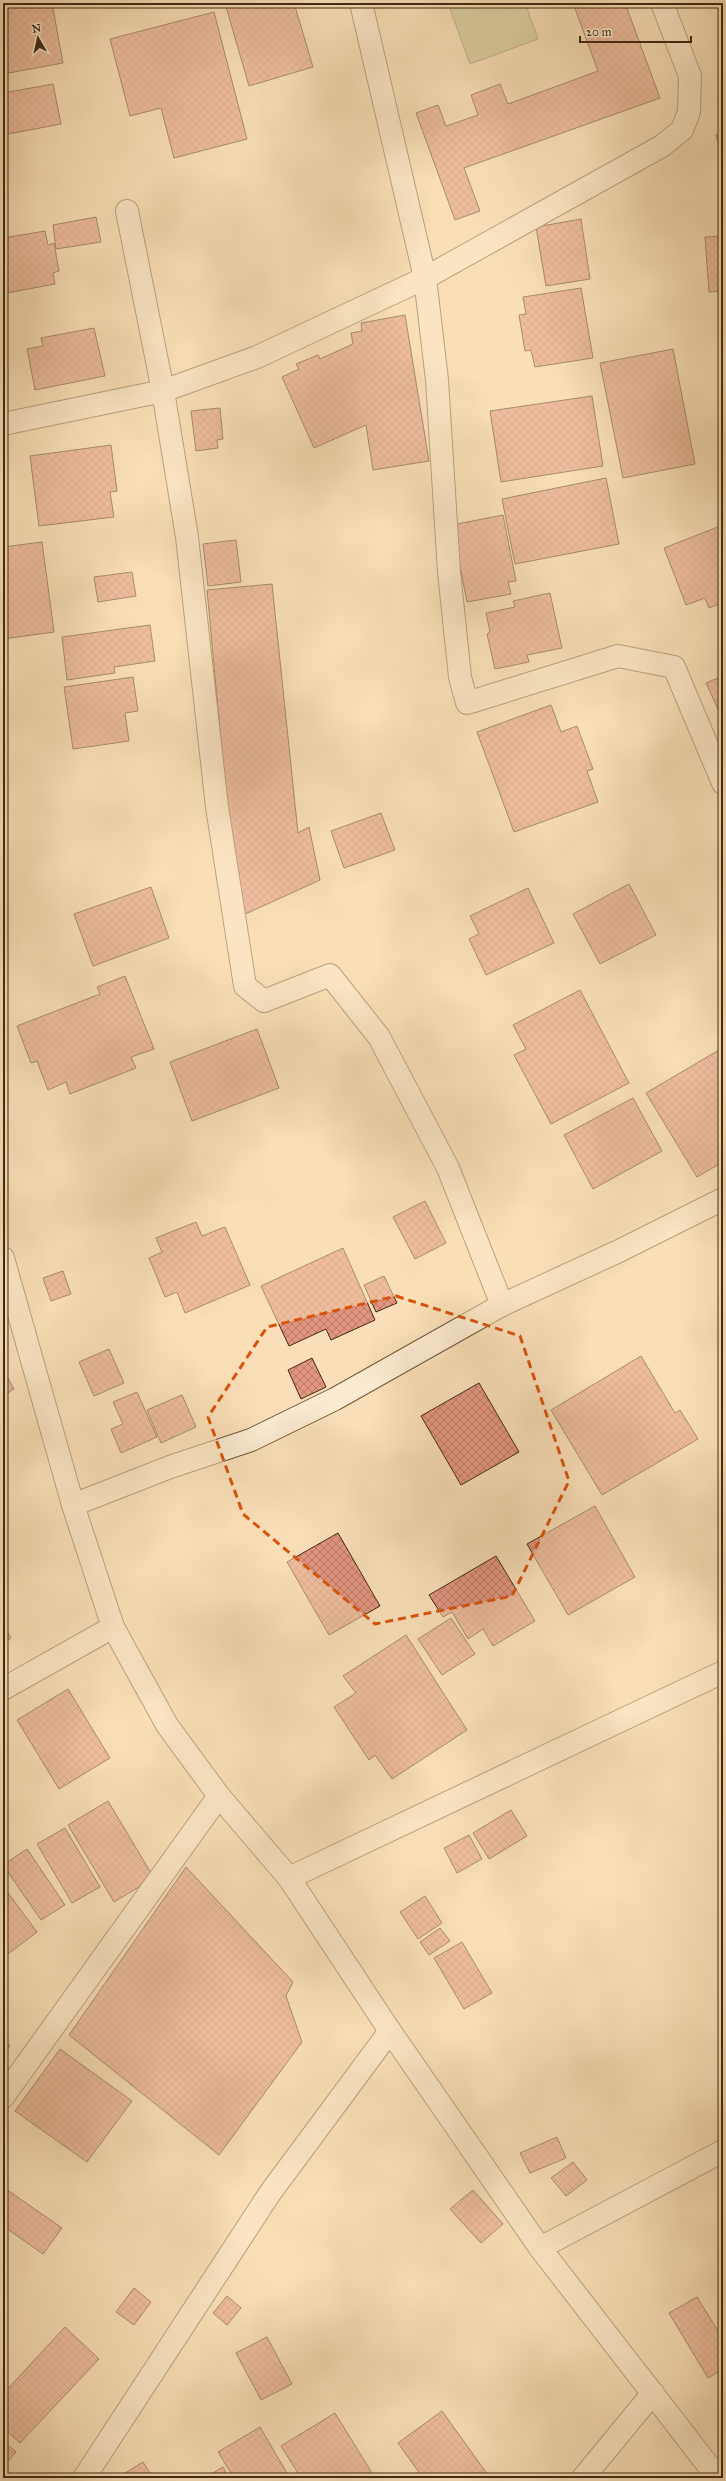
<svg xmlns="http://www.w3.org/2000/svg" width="726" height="2481" viewBox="0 0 726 2481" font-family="'IM FELL Great Primer',serif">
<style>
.park{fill:#bcc18f;stroke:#7e7650}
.building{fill:url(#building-cross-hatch);stroke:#3f2a12}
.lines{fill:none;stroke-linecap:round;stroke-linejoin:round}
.minor-casing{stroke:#6e573b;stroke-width:24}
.minor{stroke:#fbead0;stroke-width:22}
.marked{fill:none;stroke:#d7540d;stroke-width:3;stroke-dasharray:8 5;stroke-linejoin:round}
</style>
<defs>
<pattern id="building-cross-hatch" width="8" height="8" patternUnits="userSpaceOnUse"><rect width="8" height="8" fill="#e39580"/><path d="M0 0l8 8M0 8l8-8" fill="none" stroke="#b97a67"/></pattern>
</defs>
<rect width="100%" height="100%" fill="#f9deb7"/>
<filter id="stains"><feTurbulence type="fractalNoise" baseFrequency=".005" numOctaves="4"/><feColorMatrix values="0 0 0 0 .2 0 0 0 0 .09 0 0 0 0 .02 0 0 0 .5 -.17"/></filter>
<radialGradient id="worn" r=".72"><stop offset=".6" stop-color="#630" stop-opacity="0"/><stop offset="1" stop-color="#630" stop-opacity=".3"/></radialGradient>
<!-- park -->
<polygon class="park" points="448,3 525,3 538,39 470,64"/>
<!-- building -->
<g class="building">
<polygon points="3,3 52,3 63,63 3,74"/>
<polygon points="225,3 294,3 313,67 249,86"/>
<polygon points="573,3 625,3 660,98 464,168 480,211 455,220 416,113 438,105 446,126 478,115 471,95 500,84 508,104 598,71"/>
<polygon points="214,12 247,139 174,158 161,108 130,116 110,39"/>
<polygon points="53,84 61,124 3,135 3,93"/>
<polygon points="723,133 723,159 716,135"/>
<polygon points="96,217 101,242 56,249 53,225"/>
<polygon points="581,219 590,279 546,286 536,227"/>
<polygon points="45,231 48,245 54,243 59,271 53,273 55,284 7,293 3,272 3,238"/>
<polygon points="723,236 723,291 709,292 705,237"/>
<polygon points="581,288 593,358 535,367 531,350 525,351 519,315 526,314 523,297"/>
<polygon points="405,315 429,461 373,470 366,425 314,448 282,377 299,369 296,364 318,355 320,359 353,344 351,333 362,331 361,323"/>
<polygon points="94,328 105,376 35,390 27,349 43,346 41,338"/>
<polygon points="673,349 695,464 623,478 600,363"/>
<polygon points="592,396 603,466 501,482 490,411"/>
<polygon points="220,408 223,439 217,440 218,448 196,451 191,411"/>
<polygon points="111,445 117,491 110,492 114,517 39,526 30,456"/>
<polygon points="606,478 619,544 515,564 502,499"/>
<polygon points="503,515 516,581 508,582 511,594 467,602 452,525"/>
<polygon points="723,525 723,602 709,608 705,598 686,605 664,548"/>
<polygon points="236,540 241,582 208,586 203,544"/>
<polygon points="42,542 54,632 3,639 3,547"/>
<polygon points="132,572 136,596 98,602 94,577"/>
<polygon points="272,584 298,833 309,827 320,880 241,916 232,859 207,590"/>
<polygon points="550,593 562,648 527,655 529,662 495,669 487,634 490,632 486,613 515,607 513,601"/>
<polygon points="150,625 155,661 114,667 115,673 67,680 62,637"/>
<polygon points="723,676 723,720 706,683"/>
<polygon points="133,677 138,711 125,713 129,741 73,749 64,687"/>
<polygon points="551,705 561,732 577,726 593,769 587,771 598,802 514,832 477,732"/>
<polygon points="381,813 395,850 344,868 331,831"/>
<polygon points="629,884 656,935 600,964 573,914"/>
<polygon points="151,887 169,938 93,966 74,914"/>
<polygon points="528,888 554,943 486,975 469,939 479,934 470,916"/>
<polygon points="125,976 154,1049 131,1057 136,1068 70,1094 66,1082 48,1090 37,1061 31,1063 17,1026 100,994 97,987"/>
<polygon points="580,990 629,1083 551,1124 514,1055 526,1049 513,1025"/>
<polygon points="257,1029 279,1088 192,1121 170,1062"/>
<polygon points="719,1050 723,1057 723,1162 697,1177 646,1093"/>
<polygon points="633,1098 662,1151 593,1189 564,1135"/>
<polygon points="425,1201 446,1243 415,1259 393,1217"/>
<polygon points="196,1222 202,1236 225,1227 250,1285 185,1313 177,1292 165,1297 149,1258 162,1252 156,1238"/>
<polygon points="343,1248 375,1320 331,1340 326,1329 289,1346 261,1286"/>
<polygon points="63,1271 71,1294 51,1301 43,1278"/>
<polygon points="384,1276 397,1303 376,1312 364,1285"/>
<polygon points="109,1349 124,1383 94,1396 79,1362"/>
<polygon points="641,1356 675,1413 680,1410 698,1439 602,1495 551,1410"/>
<polygon points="312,1358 326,1387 301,1399 288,1370"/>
<polygon points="4,1371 14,1389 3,1396 3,1372"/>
<polygon points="479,1383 519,1452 461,1485 421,1416"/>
<polygon points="137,1392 157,1437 121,1453 111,1429 123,1424 113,1402"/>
<polygon points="182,1395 196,1427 161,1443 147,1410"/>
<polygon points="595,1506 635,1577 568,1615 527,1544"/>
<polygon points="338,1533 380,1606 329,1635 287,1562"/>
<polygon points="496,1556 535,1621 493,1646 483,1629 468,1639 452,1612 443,1617 429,1595"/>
<polygon points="451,1618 475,1654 442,1675 418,1639"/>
<polygon points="3,1625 11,1638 3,1643"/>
<polygon points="406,1635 467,1730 392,1779 375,1755 369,1760 334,1707 356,1693 343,1676"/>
<polygon points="68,1689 110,1758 59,1789 17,1720"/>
<polygon points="108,1801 154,1878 114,1902 68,1825"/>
<polygon points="511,1810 527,1836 489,1859 473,1833"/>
<polygon points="65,1828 100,1887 72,1903 37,1844"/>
<polygon points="469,1835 482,1859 457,1873 444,1848"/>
<polygon points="27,1849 65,1905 41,1920 3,1865"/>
<polygon points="186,1867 293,1982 286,1996 302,2042 219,2155 69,2035"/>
<polygon points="3,1886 37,1932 4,1957 3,1956"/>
<polygon points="425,1896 442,1923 418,1939 400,1912"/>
<polygon points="440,1928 450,1941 429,1955 420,1942"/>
<polygon points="462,1942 492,1993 464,2009 434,1958"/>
<polygon points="3,2038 10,2046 3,2052"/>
<polygon points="60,2049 132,2101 87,2162 15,2111"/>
<polygon points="557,2137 566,2158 530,2173 520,2153"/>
<polygon points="573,2162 587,2180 566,2196 551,2178"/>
<polygon points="3,2187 62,2228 43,2254 3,2226"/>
<polygon points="473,2190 503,2224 481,2243 450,2209"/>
<polygon points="134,2288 151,2302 134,2325 116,2312"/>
<polygon points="227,2296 241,2308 227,2325 213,2313"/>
<polygon points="697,2297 723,2339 723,2369 708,2378 669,2313"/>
<polygon points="65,2327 99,2359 20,2443 3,2428 3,2394"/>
<polygon points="267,2337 292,2384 261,2400 236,2353"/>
<polygon points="442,2411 490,2478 423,2478 398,2443"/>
<polygon points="335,2413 375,2478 301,2478 281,2446"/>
<polygon points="260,2427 290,2478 234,2478 218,2452"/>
<polygon points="3,2441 16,2452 3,2467"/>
<polygon points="143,2462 153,2478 117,2478"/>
<polygon points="223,2467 229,2478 204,2478"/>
</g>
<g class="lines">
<!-- minor casing -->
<g class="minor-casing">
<g id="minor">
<polyline points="361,3 425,278 437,380 449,572 460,677 467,703 618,656 674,667 723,783"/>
<polyline points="127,211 163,391 187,537 217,807 245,986 264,1001 330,975 379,1037 448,1168 502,1305"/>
<polyline points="3,424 163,391 257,357 425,278 662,146 682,130 689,112 690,76 662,3"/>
<polyline points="3,1258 73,1505 113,1627 167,1725 219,1796 289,1878 390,2031 540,2248 718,2478"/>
<polyline points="73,1505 170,1467 251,1440 335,1399 502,1305 619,1251 723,1199"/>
<polyline points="3,1689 113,1627"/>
<polyline points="289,1878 723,1672"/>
<polyline points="3,2097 219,1796"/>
<polyline points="540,2248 723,2151"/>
<polyline points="84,2478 270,2193 390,2031"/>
<polyline points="583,2478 653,2393"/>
</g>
</g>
<!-- minor -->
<use href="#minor" class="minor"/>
</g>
<!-- marked area -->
<path d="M0 0H726V2481H0ZM396,1296L520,1336L569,1481L512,1596L375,1624L243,1514L208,1417L267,1327Z" fill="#f9deb7" fill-opacity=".55" fill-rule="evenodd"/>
<path class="marked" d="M396,1296L520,1336L569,1481L512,1596L375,1624L243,1514L208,1417L267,1327Z"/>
<!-- margin -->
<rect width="726" height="2481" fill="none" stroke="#f9deb7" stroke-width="16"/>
<rect x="4" y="4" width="718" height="2473" fill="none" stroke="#3f2a12" stroke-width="2"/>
<rect x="8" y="8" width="710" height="2465" fill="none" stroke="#3f2a12"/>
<!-- north arrow -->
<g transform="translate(38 38) rotate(351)" stroke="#fbead0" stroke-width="3" paint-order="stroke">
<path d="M0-3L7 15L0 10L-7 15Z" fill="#3f2a12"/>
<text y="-6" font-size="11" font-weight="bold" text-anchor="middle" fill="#3f2a12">N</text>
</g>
<!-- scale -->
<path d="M580 36v6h111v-6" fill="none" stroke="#3f2a12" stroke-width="2"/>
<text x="586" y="36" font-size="12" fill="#3f2a12" stroke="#fbead0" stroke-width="3" paint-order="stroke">20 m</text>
<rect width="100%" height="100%" filter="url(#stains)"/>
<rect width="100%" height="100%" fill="url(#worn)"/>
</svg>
